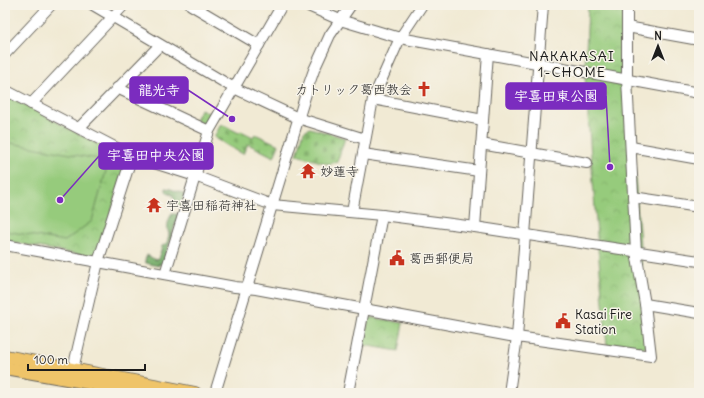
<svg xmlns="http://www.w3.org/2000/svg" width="704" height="398" viewBox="0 0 704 398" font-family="Delius,'Klee One',sans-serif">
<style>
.forest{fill:url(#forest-firs);stroke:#4a6644}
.cemetery{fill:url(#cemetery-stones);stroke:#59744c}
.park{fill:url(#park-crowns);stroke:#59744c}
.pitch{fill:#96cb7c;stroke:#59744c}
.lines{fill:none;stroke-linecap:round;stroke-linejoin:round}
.minor-casing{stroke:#67645c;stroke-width:12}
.major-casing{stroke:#67645c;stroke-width:14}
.minor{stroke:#fff;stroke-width:10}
.major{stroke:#efc469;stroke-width:12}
.labels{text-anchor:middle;stroke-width:3;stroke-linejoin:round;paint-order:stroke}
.poi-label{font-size:13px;fill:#1c1c1c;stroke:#f7f3e8;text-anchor:start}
.neighbourhood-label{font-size:14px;letter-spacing:1px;fill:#1c1c1c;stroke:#f7f3e8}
.leader{fill:none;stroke:#7b2cbf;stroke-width:1.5}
.callout-dot{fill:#7b2cbf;stroke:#f7f3e8;stroke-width:1.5}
.callout{fill:#7b2cbf;stroke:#7b2cbf;stroke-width:1.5}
.callout-label{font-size:14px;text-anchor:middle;font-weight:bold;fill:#fff}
</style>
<defs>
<pattern id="forest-firs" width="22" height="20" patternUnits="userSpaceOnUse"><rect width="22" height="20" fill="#78af6c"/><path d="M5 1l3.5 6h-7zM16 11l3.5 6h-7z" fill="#628e58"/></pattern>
<pattern id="cemetery-stones" width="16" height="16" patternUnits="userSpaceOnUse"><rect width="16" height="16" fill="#96cb7c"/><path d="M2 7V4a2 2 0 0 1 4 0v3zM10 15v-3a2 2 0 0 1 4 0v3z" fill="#81ae6b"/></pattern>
<pattern id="park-crowns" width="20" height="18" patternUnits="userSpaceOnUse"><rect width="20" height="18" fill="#96cb7c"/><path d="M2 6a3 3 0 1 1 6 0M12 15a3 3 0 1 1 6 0" fill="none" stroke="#81ae6b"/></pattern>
</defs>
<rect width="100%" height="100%" fill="#f7f3e8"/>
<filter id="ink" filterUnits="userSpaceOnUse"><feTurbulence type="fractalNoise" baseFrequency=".025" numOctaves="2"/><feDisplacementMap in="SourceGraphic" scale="8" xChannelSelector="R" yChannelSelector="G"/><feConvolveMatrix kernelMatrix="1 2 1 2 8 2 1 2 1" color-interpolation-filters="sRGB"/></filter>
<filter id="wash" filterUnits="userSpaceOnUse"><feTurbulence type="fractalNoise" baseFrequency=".012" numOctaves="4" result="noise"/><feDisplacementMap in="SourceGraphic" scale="16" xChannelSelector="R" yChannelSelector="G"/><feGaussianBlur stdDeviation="0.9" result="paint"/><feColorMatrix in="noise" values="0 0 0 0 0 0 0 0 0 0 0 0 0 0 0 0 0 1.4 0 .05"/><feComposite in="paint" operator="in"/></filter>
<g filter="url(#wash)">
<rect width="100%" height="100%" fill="#f1ead4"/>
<!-- forest -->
<g class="forest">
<polygon points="166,188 171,189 183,193 184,195 182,205 180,206 175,205 173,195 169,194 166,191"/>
<path d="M172,214H177L178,216L163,263L158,266L146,263L145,260L147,255L156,260L159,258L162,246L167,243L169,234C166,228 168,219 172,214Z"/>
</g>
<!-- cemetery -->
<g class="cemetery">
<polygon points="201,109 213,115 208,124 205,125 195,119"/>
<polygon points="221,124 239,133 241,131 253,137 255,134 279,145 274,157 248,144 243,154 228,146 214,137"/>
<polygon points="310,128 345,138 337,162 328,164 297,155 304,131"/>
</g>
<!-- park -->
<g class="park">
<polygon points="588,5 623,5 647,345 641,350 607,346 598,249 585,76"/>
<polygon points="5,94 127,160 97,258 5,241"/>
<polygon points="369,317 403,323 398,351 363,345"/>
</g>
<!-- pitch -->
<polygon class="pitch" points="5,142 103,160 107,167 92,221 65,241 5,231"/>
</g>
<g filter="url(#ink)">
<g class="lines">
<!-- minor casing -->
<g class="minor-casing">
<g id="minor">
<polyline points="93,5 234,88 298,118 365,139"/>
<polyline points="191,5 259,45"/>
<polyline points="306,5 340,20 400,38 699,93"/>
<polyline points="627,27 699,40"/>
<polyline points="5,54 51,5"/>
<polyline points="117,88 209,131"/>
<polyline points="5,90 132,156 195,176 272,205 382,215 475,227 699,261"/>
<polyline points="373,99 483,120"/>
<polyline points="31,104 124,5"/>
<polyline points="79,128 160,45"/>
<polyline points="481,144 587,163"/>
<polyline points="631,147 699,159"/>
<polyline points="363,154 479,171"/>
<polyline points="633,197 699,207"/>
<polyline points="352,212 373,99 400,38 422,5"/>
<polyline points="475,227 488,54"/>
<polyline points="5,245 235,287 256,289 510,336 651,356 645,304 636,252 627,79 627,5"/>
<polyline points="165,274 209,131 282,5"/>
<polyline points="645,304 699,313"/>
<polyline points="73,369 98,262 132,156"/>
<polyline points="215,393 308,87 314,70 330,35 351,5"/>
<polyline points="348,393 382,215"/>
<polyline points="509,393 517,337 543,5"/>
</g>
</g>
<!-- major casing -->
<g class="major-casing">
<g id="major">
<polyline points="5,356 195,393"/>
<polyline points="5,368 112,387 139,393"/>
</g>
</g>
<!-- minor -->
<use href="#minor" class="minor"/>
<!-- major -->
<use href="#major" class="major"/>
</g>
</g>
<!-- icons -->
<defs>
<g id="church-bare" transform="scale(1.2)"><path d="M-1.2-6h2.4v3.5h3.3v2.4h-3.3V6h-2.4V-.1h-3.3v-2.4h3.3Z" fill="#c8321e" stroke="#f7f3e8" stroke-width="2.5" paint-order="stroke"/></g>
<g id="temple-bare" transform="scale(1.2)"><path d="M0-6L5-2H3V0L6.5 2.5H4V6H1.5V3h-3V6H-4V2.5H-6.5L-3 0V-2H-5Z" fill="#c8321e" stroke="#f7f3e8" stroke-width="2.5" paint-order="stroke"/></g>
<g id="civic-bare" transform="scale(1.2)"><path d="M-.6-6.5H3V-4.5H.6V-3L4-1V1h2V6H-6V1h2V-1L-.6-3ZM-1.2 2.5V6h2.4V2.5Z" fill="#c8321e" stroke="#f7f3e8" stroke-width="2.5" paint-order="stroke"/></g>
</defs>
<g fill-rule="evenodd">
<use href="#church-bare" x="424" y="89"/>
<use href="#temple-bare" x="308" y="171"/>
<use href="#temple-bare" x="154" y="205"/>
<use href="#civic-bare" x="397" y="258"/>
<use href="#civic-bare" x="563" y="321"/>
</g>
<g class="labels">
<!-- poi labels -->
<g class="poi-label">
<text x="412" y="94" text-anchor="end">カトリック葛西教会</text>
<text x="320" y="176">妙蓮寺</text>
<text x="166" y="210">宇喜田稲荷神社</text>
<text x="409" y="263">葛西郵便局</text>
<text x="575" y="319">Kasai Fire<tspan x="575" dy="15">Station</tspan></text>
</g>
<!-- neighbourhood labels -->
<g class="neighbourhood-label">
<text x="572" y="61">NAKAKASAI<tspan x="572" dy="16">1-CHOME</tspan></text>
</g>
</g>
<!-- callouts -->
<path class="leader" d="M232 119L188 90M610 167L606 96M60 200L99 156"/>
<g class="callout-dot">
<circle cx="232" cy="119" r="4"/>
<circle cx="610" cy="167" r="4"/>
<circle cx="60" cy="200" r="4"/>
</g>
<g class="callout">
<rect x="130" y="77" width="58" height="26" rx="4"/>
<rect x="506" y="83" width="100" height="26" rx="4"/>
<rect x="99" y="143" width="114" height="26" rx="4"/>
</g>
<g class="callout-label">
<text x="159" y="95">龍光寺</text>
<text x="556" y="101">宇喜田東公園</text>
<text x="156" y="160">宇喜田中央公園</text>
</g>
<!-- margin -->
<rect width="704" height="398" fill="none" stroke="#f7f3e8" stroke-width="20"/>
<!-- north arrow -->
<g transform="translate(658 46)" stroke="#f7f3e8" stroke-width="3" paint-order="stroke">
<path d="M0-3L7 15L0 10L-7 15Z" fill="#1c1c1c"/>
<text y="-6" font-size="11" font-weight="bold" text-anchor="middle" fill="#1c1c1c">N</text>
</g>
<!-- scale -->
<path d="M28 364v6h117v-6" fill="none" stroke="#1c1c1c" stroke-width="2"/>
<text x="34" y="364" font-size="12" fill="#1c1c1c" stroke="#f7f3e8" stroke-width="3" paint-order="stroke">100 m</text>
</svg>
